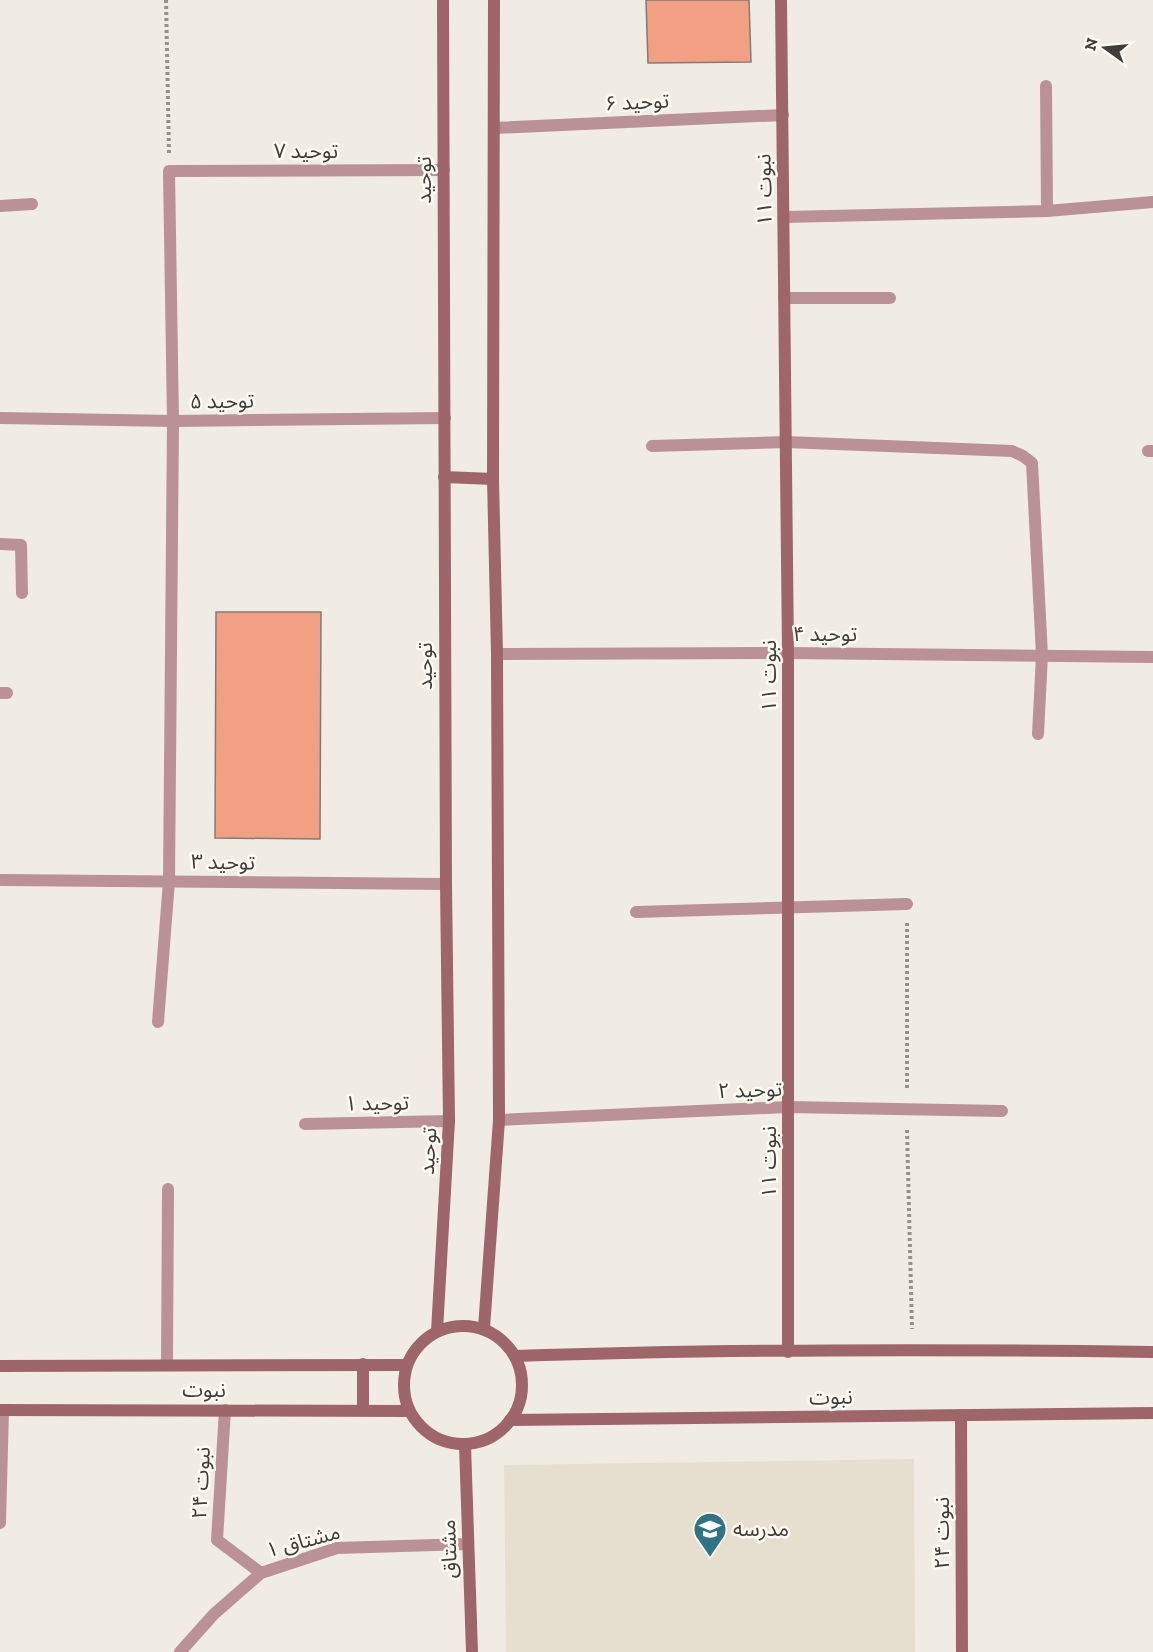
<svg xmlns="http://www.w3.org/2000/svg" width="1153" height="1652" viewBox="0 0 1153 1652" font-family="'Zilla Slab','Noto Sans Arabic',serif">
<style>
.built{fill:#e6dfd0}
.building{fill:#f1a084;stroke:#827a77;stroke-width:1.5}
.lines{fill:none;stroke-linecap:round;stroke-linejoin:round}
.path{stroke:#94918b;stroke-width:4;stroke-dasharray:3 3;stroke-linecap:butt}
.street{stroke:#ba9295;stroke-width:12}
.secondary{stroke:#9e666b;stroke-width:12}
.labels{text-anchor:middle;stroke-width:5;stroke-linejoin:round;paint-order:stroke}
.street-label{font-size:21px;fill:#3e3d39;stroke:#fdfaf2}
.poi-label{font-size:21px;fill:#3e3d39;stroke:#fdfaf2;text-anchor:start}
</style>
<rect width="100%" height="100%" fill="#f0ece4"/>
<!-- built -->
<polygon class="built" points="914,1459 915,1652 506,1652 504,1465"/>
<!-- building -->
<g class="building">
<polygon points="646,0 749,0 751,62 648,63"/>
<polygon points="216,612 321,612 320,839 215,838"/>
</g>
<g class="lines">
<!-- path -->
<g class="path">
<polyline points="166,0 169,153"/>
<polyline points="907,923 907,1089"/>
<polyline points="907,1130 912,1329"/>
</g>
<!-- street -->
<g class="street">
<polyline points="1046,86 1047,211"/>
<polyline points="494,128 783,115"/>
<polyline points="0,206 32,204"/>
<polyline points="784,217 1047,211 1153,202"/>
<polyline points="784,298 890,298"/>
<polyline points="0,418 173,421 445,418"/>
<polyline points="652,446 786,442 1012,451 1023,456 1032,463 1042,655 1038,734"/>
<polyline points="1148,451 1153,451"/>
<polyline points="0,544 21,545 22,593"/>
<polyline points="497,654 788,653 1153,657"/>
<polyline points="0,693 7,693"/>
<polyline points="0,880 446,884"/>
<polyline points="636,912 907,904"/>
<polyline points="158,1022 169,881 173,421 169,171 444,170"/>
<polyline points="499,1120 788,1107 1002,1111"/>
<polyline points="305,1124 449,1121"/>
<polyline points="167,1365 168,1189"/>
<polyline points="225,1410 217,1540 261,1573"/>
<polyline points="0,1523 3,1410"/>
<polyline points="180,1652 214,1614 261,1573 337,1548 468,1544"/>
</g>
<!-- secondary -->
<g class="secondary">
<polyline points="781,0 788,653 788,1352"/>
<polyline points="444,477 493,479"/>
<circle cx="463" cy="1385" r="59"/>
<polyline points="484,1328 499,1120 497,654 493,479 494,0"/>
<polyline points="437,1331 449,1121 446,884 443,0"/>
<path d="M515,1356C727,1349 940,1349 1153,1352"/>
<polyline points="363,1364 363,1409"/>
<polyline points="0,1366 406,1365"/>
<polyline points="0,1410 409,1411"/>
<polyline points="961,1415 962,1652"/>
<polyline points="510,1420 1153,1413"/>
<polyline points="465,1445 472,1652"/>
</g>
</g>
<!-- icons -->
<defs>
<g id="school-pin" transform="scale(1.725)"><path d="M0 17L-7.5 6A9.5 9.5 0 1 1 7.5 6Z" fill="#317285" stroke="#fdfaf2"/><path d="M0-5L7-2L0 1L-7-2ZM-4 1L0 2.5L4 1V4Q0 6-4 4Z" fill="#fff"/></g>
</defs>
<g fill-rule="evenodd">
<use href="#school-pin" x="710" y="1529"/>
</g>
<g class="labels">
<!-- street labels -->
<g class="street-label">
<text transform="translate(637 102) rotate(-3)" y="7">توحید ۶</text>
<text x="306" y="158">توحید ۷</text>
<text transform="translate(424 180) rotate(-90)" y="7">توحید</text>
<text transform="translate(764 190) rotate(-91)" y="7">نبوت ۱۱</text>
<text transform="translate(222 401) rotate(-1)" y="7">توحید ۵</text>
<text x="825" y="641">توحید ۴</text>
<text transform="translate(425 666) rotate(-90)" y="7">توحید</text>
<text transform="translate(769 676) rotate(-90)" y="7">نبوت ۱۱</text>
<text transform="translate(223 862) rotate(1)" y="7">توحید ۳</text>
<text transform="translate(750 1090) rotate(-2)" y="7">توحید ۲</text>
<text transform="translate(377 1103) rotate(-1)" y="7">توحید ۱</text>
<text transform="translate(428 1151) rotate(-87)" y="7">توحید</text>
<text transform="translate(769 1162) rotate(-90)" y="7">نبوت ۱۱</text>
<text x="204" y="1397">نبوت</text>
<text transform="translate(831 1397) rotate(-1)" y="7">نبوت</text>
<text transform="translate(201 1483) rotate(-87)" y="7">نبوت ۲۴</text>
<text transform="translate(942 1533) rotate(-90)" y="7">نبوت ۲۴</text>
<text transform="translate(303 1541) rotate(-15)" y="7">مشتاق ۱</text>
<text transform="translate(449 1549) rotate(-92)" y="7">مشتاق</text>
</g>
<!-- poi labels -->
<g class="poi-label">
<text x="733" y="1536">مدرسه</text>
</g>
</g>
<!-- north arrow -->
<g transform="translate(1105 48) rotate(285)" stroke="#fdfaf2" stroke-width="4.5" paint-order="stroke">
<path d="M0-4.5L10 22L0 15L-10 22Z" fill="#3e3d39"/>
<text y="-9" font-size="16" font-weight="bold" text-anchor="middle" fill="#3e3d39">N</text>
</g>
</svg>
